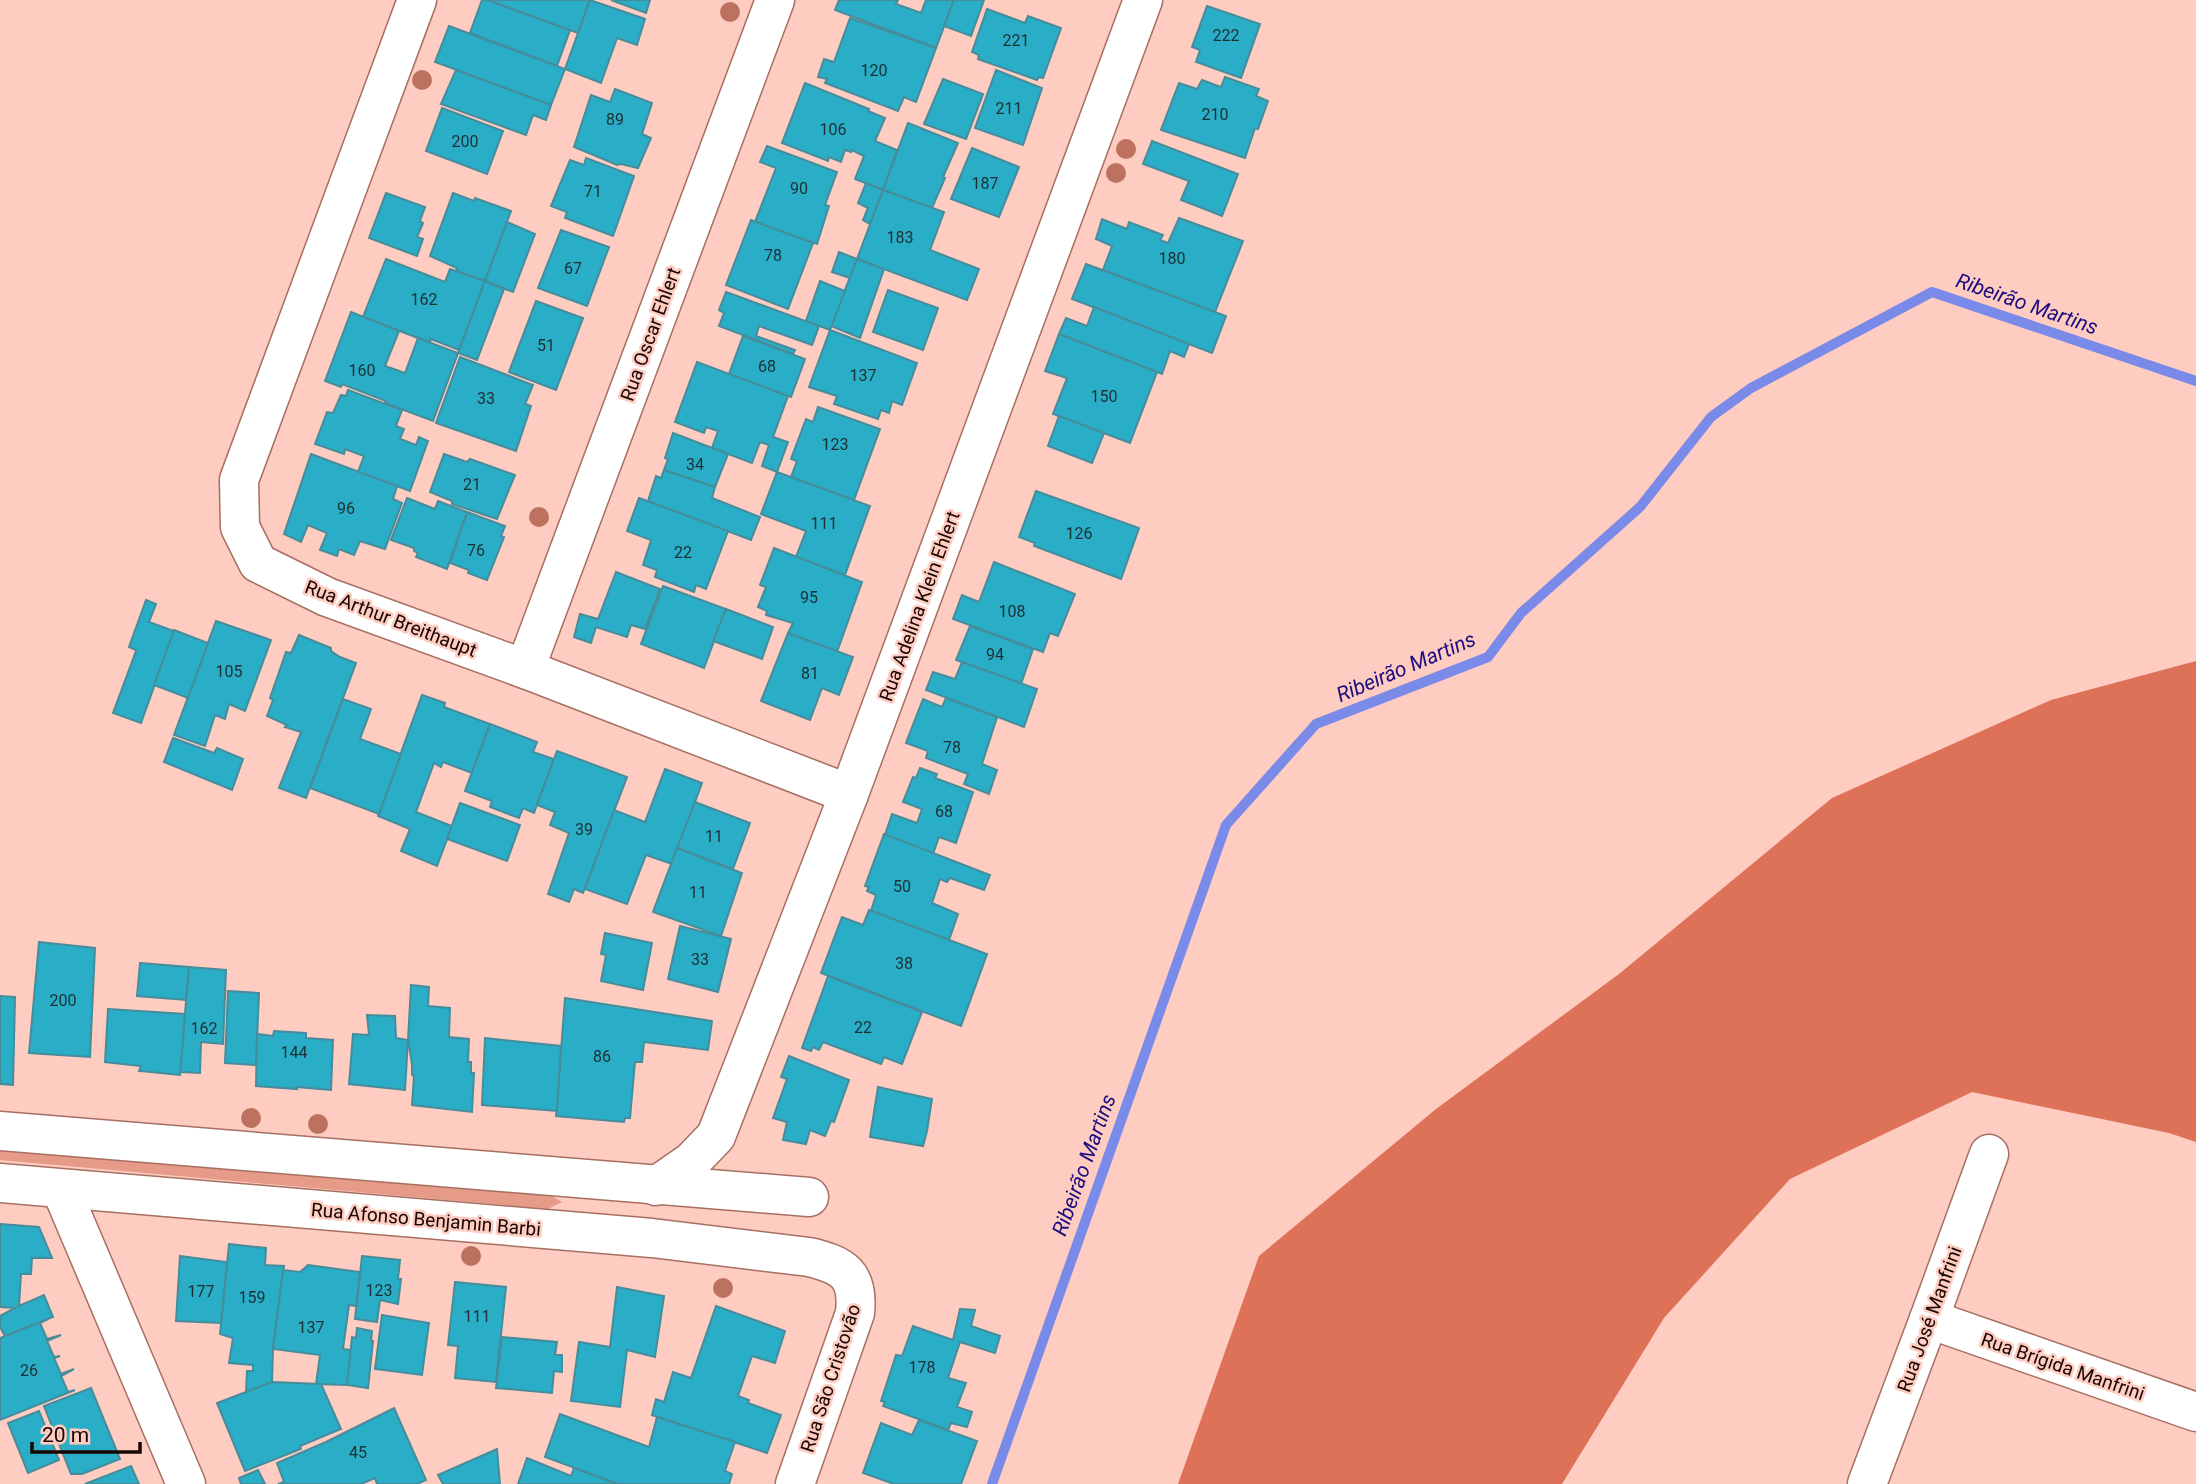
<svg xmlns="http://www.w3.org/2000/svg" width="2196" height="1484" viewBox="0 0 2196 1484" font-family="Roboto,sans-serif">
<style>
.green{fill:#e69a88}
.forest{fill:#de7259}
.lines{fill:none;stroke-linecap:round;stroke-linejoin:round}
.stream{stroke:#798ae8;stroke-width:10}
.building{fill:#2aadc6;stroke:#468c9b;stroke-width:2}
.street-casing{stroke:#a66f61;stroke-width:41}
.street{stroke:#fff;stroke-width:38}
.tree{fill:#bd715f}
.labels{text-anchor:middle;stroke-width:5;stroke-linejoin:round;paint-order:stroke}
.number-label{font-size:16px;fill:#1d3034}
.street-label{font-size:19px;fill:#190603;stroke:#feccc0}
.water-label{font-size:21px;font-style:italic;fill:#1d0e7f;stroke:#feccc0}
</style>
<rect width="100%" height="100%" fill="#feccc0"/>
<!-- green -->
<polygon class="green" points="0,1147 547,1193 562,1202 548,1209 0,1160"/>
<!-- forest -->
<polygon class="forest" points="2196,661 2196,1142 2169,1133 1972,1092 1790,1179 1664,1318 1562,1484 1178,1484 1259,1256 1436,1109 1619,974 1832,798 2051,700"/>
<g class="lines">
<!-- stream -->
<polyline class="stream" points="992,1484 1226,825 1316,724 1488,657 1521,613 1640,507 1711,417 1751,388 1932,292 2196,381"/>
</g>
<!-- building -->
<g class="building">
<polygon points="482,0 488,0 570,30 557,66 470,33"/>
<polygon points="488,0 590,0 578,33"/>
<polygon points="590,0 645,19 637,45 617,38 601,83 565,69"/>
<polygon points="611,0 650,0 646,13"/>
<polygon points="839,0 898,0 896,4 921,13 926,0 954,0 936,48 835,10"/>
<polygon points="954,0 984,0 971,36 944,26"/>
<polygon points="1207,6 1260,24 1241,78 1196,62 1200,50 1192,47"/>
<polygon points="987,9 1025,23 1028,16 1061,28 1043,78 1039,77 1037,80 978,59 979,55 972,52"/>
<polygon points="850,18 936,48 916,102 904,97 898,111 825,83 827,79 818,77 824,59 834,62"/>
<polygon points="449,26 565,69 551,105 435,62"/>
<polygon points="456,70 551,105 546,120 533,115 526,135 441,104"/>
<polygon points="996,70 1042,88 1023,145 975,128"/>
<polygon points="1225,77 1259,89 1256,96 1268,101 1258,129 1255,128 1245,158 1161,130 1179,83 1197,89 1202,80 1221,87"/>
<polygon points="943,79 983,94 966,139 924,124"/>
<polygon points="805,83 869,109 868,111 885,118 875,141 897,150 883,190 855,179 864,156 852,150 851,152 845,150 841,162 829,157 828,161 782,143"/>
<polygon points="615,89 652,103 642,134 651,138 638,168 621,164 617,165 574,147 591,95 610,102"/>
<polygon points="442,108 503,131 487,174 426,151"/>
<polygon points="908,123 958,143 943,177 945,178 932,208 883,190"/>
<polygon points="1152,141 1238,174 1222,216 1181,200 1189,181 1143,164"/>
<polygon points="767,146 837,172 825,205 829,206 817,244 755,222 776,168 760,162"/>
<polygon points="972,148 1019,167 999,217 951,199"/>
<polygon points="586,158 634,176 613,236 565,218 567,212 551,206 570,160 584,165"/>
<polygon points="866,183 883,190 870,224 863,220 868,208 858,203"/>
<polygon points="883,190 944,212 930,250 979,269 967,300 857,259"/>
<polygon points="386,193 425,207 420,221 423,223 417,237 423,239 417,256 369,238"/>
<polygon points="453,193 474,201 475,198 511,211 485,281 456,271 457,268 430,256"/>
<polygon points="1179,218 1243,241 1215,312 1103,270 1112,246 1096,239 1102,219 1127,229 1129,222 1163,235 1160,240 1168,243"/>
<polygon points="751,220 813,243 788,309 726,285"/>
<polygon points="507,222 535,234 513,292 485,281"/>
<polygon points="561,230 609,247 587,306 538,288"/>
<polygon points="839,252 857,259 850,278 832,272"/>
<polygon points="386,259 445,282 450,269 485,281 459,350 431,339 430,342 418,338 363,317"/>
<polygon points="857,259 884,269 860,338 831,326"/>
<polygon points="1086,264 1226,316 1212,353 1072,299"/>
<polygon points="485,281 504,289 477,360 458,353"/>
<polygon points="820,281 845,291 830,330 806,321"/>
<polygon points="888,290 938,308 923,350 873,332"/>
<polygon points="726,292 819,326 812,345 759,326 756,336 795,350 793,354 719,326 724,313 719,310"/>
<polygon points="536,301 583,318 556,390 509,372"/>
<polygon points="1094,307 1189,344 1184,357 1170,351 1162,374 1059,334 1066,318 1087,326"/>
<polygon points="351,312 399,331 385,366 405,373 418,338 458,353 433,421 385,403 386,401 342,384 341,387 325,381"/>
<polygon points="830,330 917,363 902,405 892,401 889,413 881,410 878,419 834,404 837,396 809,387"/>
<polygon points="1059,334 1157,372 1130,443 1053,414 1067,378 1045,371"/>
<polygon points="743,336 805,359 791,397 729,374"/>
<polygon points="460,357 533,385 525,404 531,406 516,451 436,423"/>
<polygon points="697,362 788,396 773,437 788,442 777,472 762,466 769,445 760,442 752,463 712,448 718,431 706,427 704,433 675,422"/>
<polygon points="348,390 402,410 396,426 404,429 400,439 416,445 419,437 428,441 410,491 358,472 364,456 345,449 344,454 315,444 327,412 333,413 341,395 346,396"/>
<polygon points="818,407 880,429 854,500 791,477 797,461 791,459 806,419 813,422"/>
<polygon points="1059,416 1104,433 1092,463 1048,446"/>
<polygon points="673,433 728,454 715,487 664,470 668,459 665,458"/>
<polygon points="311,454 397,486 393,499 402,503 385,549 360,541 354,555 339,549 337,556 320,550 327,533 308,525 301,542 284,534"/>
<polygon points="444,454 467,462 470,459 515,475 497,519 452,504 452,501 430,492"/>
<polygon points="664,470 715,487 712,498 760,517 751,540 648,501 656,476 661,478"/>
<polygon points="777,472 870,506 845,575 796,557 806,531 761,514"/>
<polygon points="1036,491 1139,528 1121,579 1034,546 1035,543 1019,537"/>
<polygon points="407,498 435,509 438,501 467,512 447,569 416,557 418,553 414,551 414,548 391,540"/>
<polygon points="639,498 728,531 706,589 696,585 694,592 655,577 657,570 643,565 651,540 627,531"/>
<polygon points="467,512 505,526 501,536 504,537 487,580 468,573 469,570 450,563"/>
<polygon points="774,548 862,582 837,652 788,633 793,623 766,615 767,611 758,607 766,587 760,585"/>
<polygon points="994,562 1075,594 1058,636 1050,633 1043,652 953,619 962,595 979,602"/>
<polygon points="616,572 660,589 645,629 631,625 627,637 596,627 591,643 574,637 580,614 598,619"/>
<polygon points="663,586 726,609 704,668 641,644"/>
<polygon points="146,600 156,604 149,622 174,631 141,723 113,713 136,651 136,650 129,647"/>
<polygon points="726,609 773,627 762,659 713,641"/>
<polygon points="216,621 271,640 245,711 229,704 225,719 215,715 205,746 174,735"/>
<polygon points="970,626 1033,649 1021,684 956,660"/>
<polygon points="174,630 208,643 188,698 154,685"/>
<polygon points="788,633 853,657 839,695 822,688 810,720 761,701"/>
<polygon points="299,635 331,648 331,651 340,657 356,663 306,798 279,788 301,732 285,727 287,725 267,716 273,700 270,698 286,652 291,653"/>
<polygon points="962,662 1037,689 1024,727 926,690 933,672 955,679"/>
<polygon points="422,695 445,703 444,707 490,724 472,773 443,762 441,767 434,763 416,812 452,826 437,866 401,851 410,829 378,816"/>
<polygon points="946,698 997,717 982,764 997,770 989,794 964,784 968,774 926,758 928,751 906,743 923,699 942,707"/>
<polygon points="343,699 371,709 360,739 401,754 379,814 310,788"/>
<polygon points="490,724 537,742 533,752 554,759 534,813 523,808 519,818 490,807 492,801 465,791"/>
<polygon points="173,738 214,753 217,748 243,759 232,790 164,762"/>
<polygon points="557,751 627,777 583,893 574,889 569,902 548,894 569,833 550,825 555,812 537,805"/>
<polygon points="920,768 937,774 935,778 973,792 956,843 939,837 933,854 885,835 892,814 917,823 922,809 903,802 913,777 916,778"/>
<polygon points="665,769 702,783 672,864 646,855 627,904 585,889 614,810 645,822"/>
<polygon points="695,802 750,823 733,869 677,848"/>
<polygon points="460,803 520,825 507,861 447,839"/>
<polygon points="884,834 990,875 984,890 950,878 947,882 940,879 932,903 958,914 949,940 871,911 876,895 867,891 869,887 865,886"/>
<polygon points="677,848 742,873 721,936 653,912"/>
<polygon points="869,910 987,954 961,1026 821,973 842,917 863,925"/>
<polygon points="680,926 731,939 718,992 668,979"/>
<polygon points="605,933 652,943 643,990 601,981 606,955 601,954"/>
<polygon points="39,942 95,948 90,1057 29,1053"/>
<polygon points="140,963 189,967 186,1000 137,996"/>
<polygon points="189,967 226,970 223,1044 201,1042 200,1073 180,1072"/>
<polygon points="828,976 922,1012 902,1064 884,1057 881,1064 823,1042 819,1050 813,1047 811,1051 802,1048"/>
<polygon points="411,985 429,987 428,1006 450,1008 449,1037 469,1039 468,1062 471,1062 471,1073 474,1073 472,1112 412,1105 414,1076 412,1075 412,1064 408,1040"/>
<polygon points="228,991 259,993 256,1065 225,1063"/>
<polygon points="0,996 15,997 13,1085 0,1084"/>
<polygon points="565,998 712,1021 708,1050 644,1042 642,1062 635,1062 630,1118 625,1118 624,1122 556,1116"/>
<polygon points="108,1009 185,1014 180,1075 139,1071 141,1066 105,1062"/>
<polygon points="367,1015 395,1016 396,1038 408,1040 405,1090 349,1084 353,1034 369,1035"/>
<polygon points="274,1031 306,1033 306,1038 333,1040 331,1090 296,1087 297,1089 256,1086 257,1034 273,1036"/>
<polygon points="485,1038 561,1046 557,1111 482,1105"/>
<polygon points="789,1056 849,1080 834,1122 831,1121 825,1136 810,1130 806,1144 783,1140 787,1122 773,1118 787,1079 781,1077"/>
<polygon points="878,1087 932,1099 927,1131 923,1146 870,1137"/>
<polygon points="0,1224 39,1227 52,1258 32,1258 31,1274 21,1274 19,1306 44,1295 53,1317 5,1336 0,1327 0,1316 15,1308 0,1307"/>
<polygon points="229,1244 266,1248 265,1265 284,1266 273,1349 272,1382 246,1393 247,1371 253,1371 253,1365 229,1363 233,1338 220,1334"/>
<polygon points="180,1256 227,1262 221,1323 176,1321"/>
<polygon points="362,1256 400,1260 398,1279 401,1279 398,1304 380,1300 377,1322 355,1319"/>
<polygon points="308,1265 360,1272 356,1306 349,1305 343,1349 351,1350 347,1385 316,1384 320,1355 273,1349 283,1270 300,1272"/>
<polygon points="455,1282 506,1287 496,1382 455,1378 458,1346 448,1345"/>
<polygon points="617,1287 664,1296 655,1357 627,1350 620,1407 571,1401 579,1342 610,1347"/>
<polygon points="716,1306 785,1331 775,1363 752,1356 738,1396 749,1400 748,1403 781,1415 767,1453 652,1415 656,1399 664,1402 673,1372 691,1378"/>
<polygon points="960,1309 975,1310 971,1326 1000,1336 995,1353 960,1342 948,1378 966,1383 957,1407 972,1412 967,1427 951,1423 948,1430 883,1406 885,1402 881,1401 896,1355 902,1356 913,1326 953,1340"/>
<polygon points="382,1315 429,1323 422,1375 375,1369"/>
<polygon points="48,1319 40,1323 47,1339 61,1335 47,1341 54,1357 60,1356 54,1358 61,1374 74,1369 61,1376 68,1392 75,1390 0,1420 0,1338"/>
<polygon points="357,1328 372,1331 371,1341 373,1341 368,1388 347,1385 352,1337 356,1338"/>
<polygon points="502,1337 557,1342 555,1355 562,1355 562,1372 554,1371 552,1393 496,1388"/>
<polygon points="272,1382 321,1384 341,1429 300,1446 301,1449 245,1471 217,1403"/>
<polygon points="91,1388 120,1459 82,1474 71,1474 44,1406"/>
<polygon points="394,1408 426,1480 417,1484 377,1484 375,1478 361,1484 278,1484 284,1482 277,1463 326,1442"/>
<polygon points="39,1411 59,1460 28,1473 8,1423"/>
<polygon points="560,1414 649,1447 657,1417 735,1442 725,1471 732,1474 729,1484 618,1484 545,1457"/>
<polygon points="919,1420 977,1441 961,1484 894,1484 863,1473 881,1423 912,1435"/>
<polygon points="497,1449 500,1484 443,1484 438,1475"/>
<polygon points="527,1458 571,1476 574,1468 618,1484 518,1484"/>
<polygon points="131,1466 139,1484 85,1484"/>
<polygon points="258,1470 265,1484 241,1484 239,1478"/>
</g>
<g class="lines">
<!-- street casing -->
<g class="street-casing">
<g id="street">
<polyline points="417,0 239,480 240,527 258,563 327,597 525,669 849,794"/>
<polyline points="525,669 775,0"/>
<polyline points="0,1131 809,1197"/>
<path d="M0,1183L652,1238L809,1257C843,1265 859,1274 855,1313L795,1484"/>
<polyline points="656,1186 692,1161 716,1136 849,794 1143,0"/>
<polyline points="61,1189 186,1484"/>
<polyline points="1929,1319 2196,1412"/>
<polyline points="1867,1484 1929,1319 1989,1154"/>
</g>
</g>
<!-- street -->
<use href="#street" class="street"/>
</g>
<!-- trees -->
<g class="tree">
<circle cx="730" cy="12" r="10"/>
<circle cx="422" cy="80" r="10"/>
<circle cx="1126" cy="149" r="10"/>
<circle cx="1116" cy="173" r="10"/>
<circle cx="539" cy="517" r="10"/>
<circle cx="251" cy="1118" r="10"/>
<circle cx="318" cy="1124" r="10"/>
<circle cx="471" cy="1256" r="10"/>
<circle cx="723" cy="1288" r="10"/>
</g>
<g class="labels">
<!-- number labels -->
<g class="number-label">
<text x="1226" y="41">222</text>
<text x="1016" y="46">221</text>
<text x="874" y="76">120</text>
<text x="1009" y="114">211</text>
<text x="1215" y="120">210</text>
<text x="615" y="125">89</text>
<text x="833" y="135">106</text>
<text x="465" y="147">200</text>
<text x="985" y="189">187</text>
<text x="799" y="194">90</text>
<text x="593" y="197">71</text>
<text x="900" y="243">183</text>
<text x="773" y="261">78</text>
<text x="1172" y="264">180</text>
<text x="573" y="274">67</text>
<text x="424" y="305">162</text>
<text x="546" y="351">51</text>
<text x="767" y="372">68</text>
<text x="362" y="376">160</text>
<text x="863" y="381">137</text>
<text x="1104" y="402">150</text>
<text x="486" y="404">33</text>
<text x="835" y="450">123</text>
<text x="695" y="470">34</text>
<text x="472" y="490">21</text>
<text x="346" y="514">96</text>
<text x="824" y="529">111</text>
<text x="1079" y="539">126</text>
<text x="476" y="556">76</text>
<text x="683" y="558">22</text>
<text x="809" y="603">95</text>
<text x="1012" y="617">108</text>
<text x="995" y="660">94</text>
<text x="229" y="677">105</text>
<text x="810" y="679">81</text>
<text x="952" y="753">78</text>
<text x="944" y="817">68</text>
<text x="584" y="835">39</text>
<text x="714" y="842">11</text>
<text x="902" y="892">50</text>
<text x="698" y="898">11</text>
<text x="700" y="965">33</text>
<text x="904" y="969">38</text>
<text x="63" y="1006">200</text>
<text x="863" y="1033">22</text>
<text x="204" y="1034">162</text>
<text x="294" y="1058">144</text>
<text x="602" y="1062">86</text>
<text x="379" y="1296">123</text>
<text x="201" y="1297">177</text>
<text x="252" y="1303">159</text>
<text x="477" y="1322">111</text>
<text x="311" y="1333">137</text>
<text x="922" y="1373">178</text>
<text x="29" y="1376">26</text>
<text x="358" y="1458">45</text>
</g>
<!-- street labels -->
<g class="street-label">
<text transform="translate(650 334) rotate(-70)" y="7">Rua Oscar Ehlert</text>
<text transform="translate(919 606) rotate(-70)" y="7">Rua Adelina Klein Ehlert</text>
<text transform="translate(391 618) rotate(21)" y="7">Rua Arthur Breithaupt</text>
<text transform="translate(426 1219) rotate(5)" y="7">Rua Afonso Benjamin Barbi</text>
<text transform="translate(1929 1319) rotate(-70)" y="7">Rua José Manfrini</text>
<text transform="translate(2063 1366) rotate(19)" y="7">Rua Brígida Manfrini</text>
<text transform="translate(830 1378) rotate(-72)" y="7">Rua São Cristovão</text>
</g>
<!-- water labels -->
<g class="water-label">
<text transform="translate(2027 304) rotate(19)" y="7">Ribeirão Martins</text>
<text transform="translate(1406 667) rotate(-23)" y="7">Ribeirão Martins</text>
<text transform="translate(1084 1165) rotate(-70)" y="7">Ribeirão Martins</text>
</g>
</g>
<!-- scale -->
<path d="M32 1442v10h108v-10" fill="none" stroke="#190603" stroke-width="3.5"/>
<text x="42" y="1442" font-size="21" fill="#190603" stroke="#feccc0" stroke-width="5" paint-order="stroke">20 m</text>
</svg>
